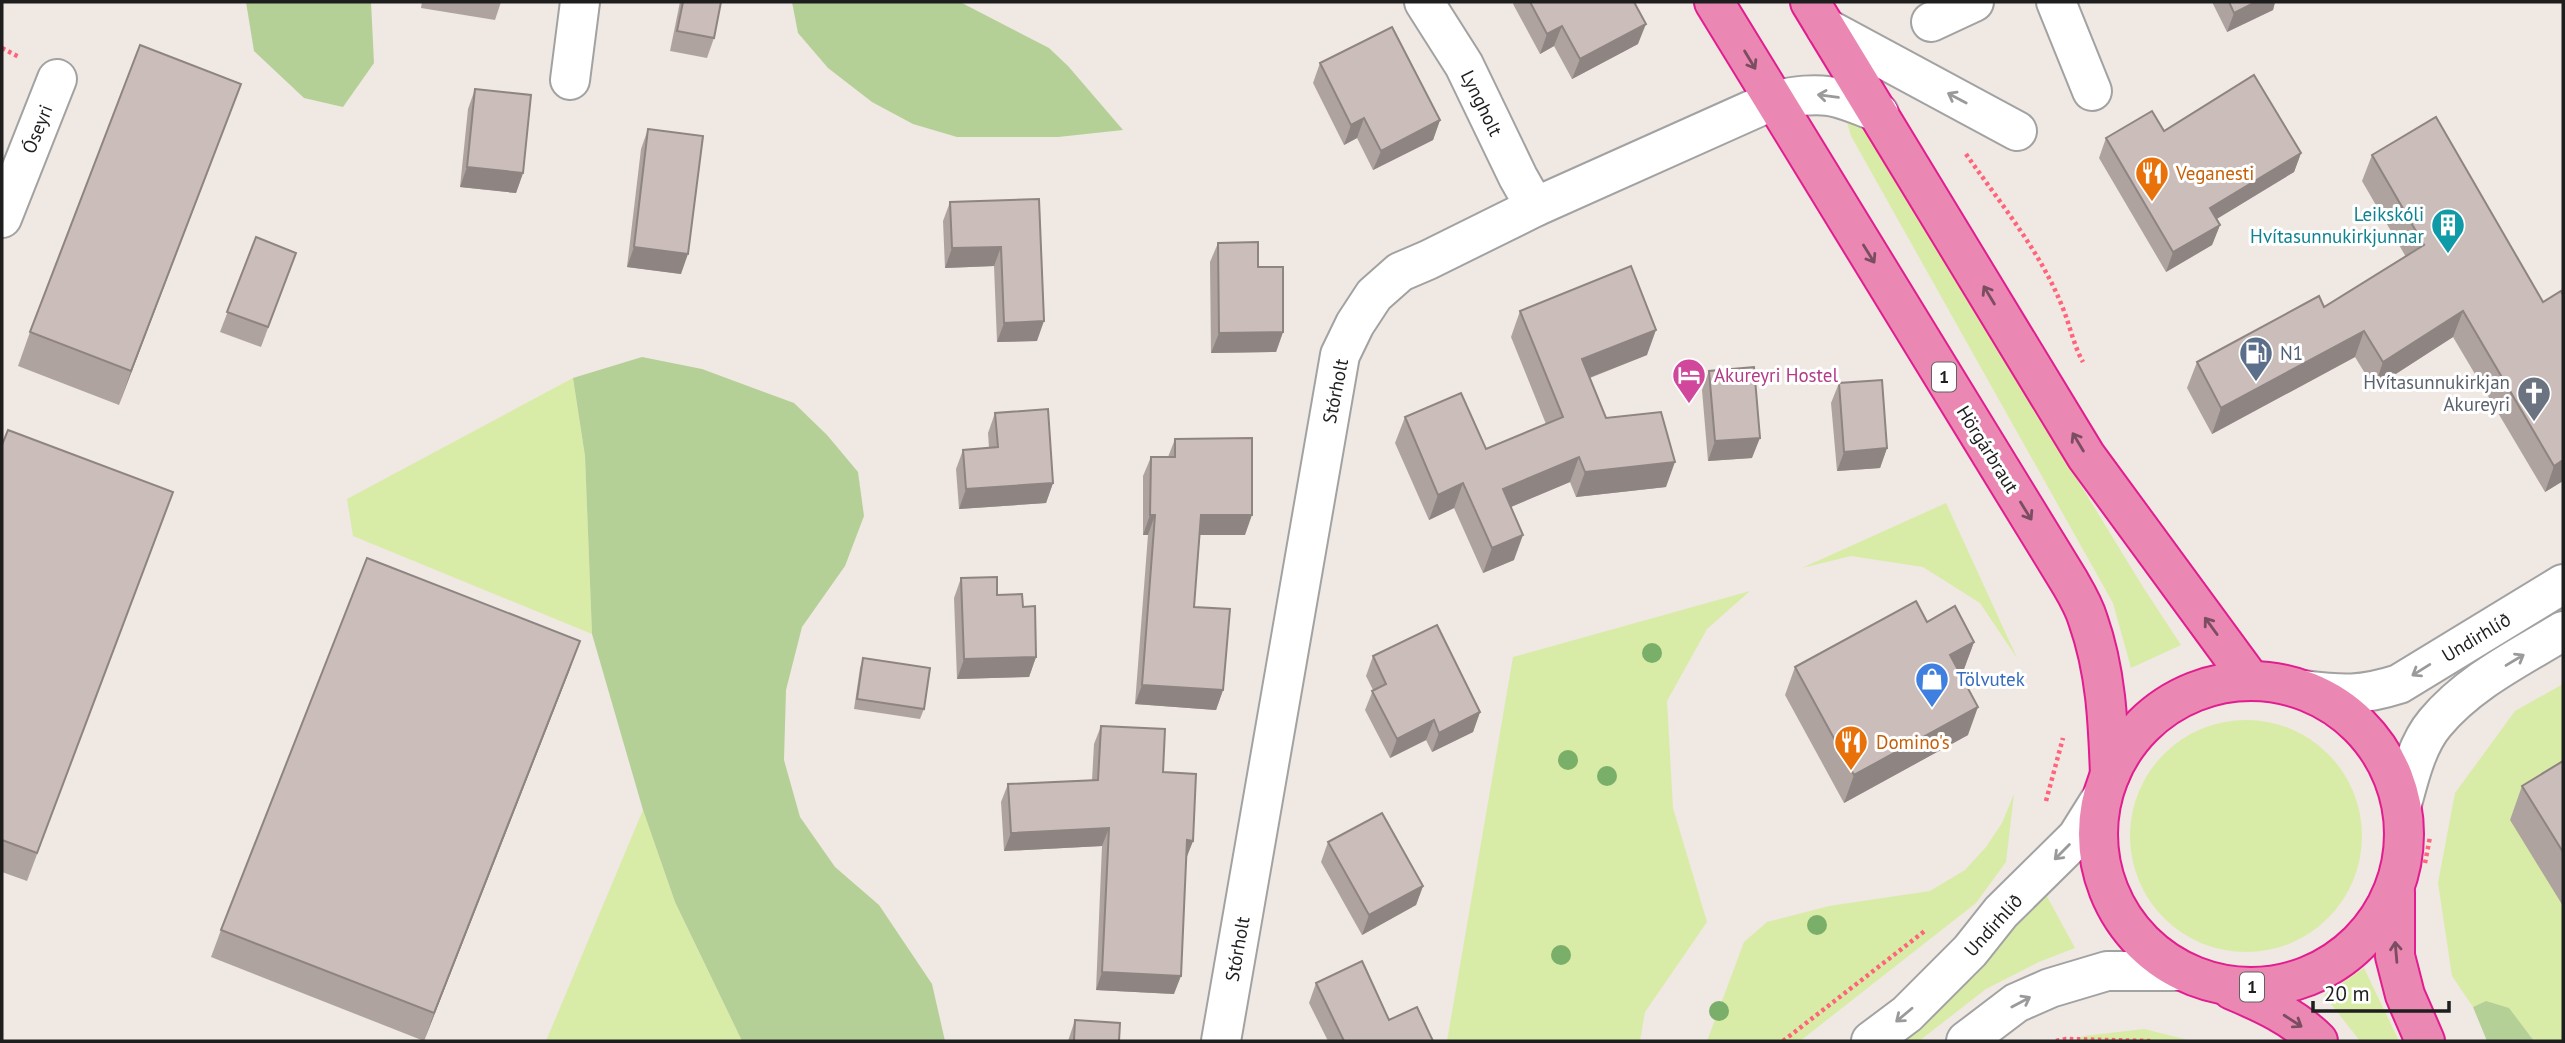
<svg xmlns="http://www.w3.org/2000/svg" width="2565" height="1043" viewBox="0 0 2565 1043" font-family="'PT Sans',sans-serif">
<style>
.grass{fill:#d9eca7}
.forest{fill:#b5d096}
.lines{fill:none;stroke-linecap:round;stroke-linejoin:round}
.minor-casing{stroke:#a2a2a2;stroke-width:42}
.highway-casing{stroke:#e11d8f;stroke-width:42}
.path{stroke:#ff647a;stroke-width:4.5;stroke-dasharray:3.5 3.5;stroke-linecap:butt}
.minor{stroke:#fff;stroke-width:38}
.highway{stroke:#ea87b2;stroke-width:38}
.tree{fill:#7aaf6a}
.wall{fill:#afa39f}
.shaded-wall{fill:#8e8482}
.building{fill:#cbbdb9;stroke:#8e8482;stroke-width:2}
.oneway{stroke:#7a4d61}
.oneway2{stroke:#9a9a9a}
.labels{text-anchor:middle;stroke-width:6;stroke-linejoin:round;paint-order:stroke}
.shield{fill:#fff;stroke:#626262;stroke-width:2}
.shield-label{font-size:18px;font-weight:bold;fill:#1e1e1e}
.street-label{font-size:19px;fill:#1e1e1e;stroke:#fff}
.food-label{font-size:19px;fill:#c56008;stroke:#fff;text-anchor:start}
.culture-label{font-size:19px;fill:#0d838f;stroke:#fff;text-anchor:end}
.service-label{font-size:19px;fill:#4e5e75;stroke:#fff;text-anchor:start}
.hotel-label{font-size:19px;fill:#b23c85;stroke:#fff;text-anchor:start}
.worship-label{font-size:19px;fill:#5b616d;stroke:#fff;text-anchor:end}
.shop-label{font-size:19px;fill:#366cbe;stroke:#fff;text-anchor:start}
</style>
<rect width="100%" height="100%" fill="#efe8e3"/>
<!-- grass -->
<g class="grass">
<polygon points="1842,105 1863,129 2143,587 2181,645 2131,668 2113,603 1851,136"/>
<polygon points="573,378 585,456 592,634 353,536 347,499"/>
<polygon points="1946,503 2017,658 1980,603 1923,567 1851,556 1802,568"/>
<polygon points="1750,591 1707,629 1667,701 1673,808 1707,922 1645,1012 1640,1041 1447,1041 1513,657"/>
<polygon points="2563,684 2563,1041 2534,1041 2529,1034 2486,1001 2473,1007 2452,976 2438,883 2455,793 2515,711"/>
<circle cx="2246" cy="836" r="116"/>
<polygon points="2014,794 2006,862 1976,903 1800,1041 1707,1041 1744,942 1767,922 1829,906 1930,891 1965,870 1986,847 2002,823"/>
<polygon points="643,810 675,902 742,1041 546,1041"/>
<polygon points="2043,889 2075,948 2039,962 1986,989 1919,1041 1894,1041 1976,975 2015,920"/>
<polygon points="2364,968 2399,1041 2360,1041 2324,995"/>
<polygon points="2144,1029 2192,1041 2076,1041 2083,1036"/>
</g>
<!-- forest -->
<g class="forest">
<polygon points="246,2 371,2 374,63 343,107 304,98 254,51"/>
<polygon points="792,2 960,2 1049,48 1068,66 1123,130 1058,137 957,137 913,124 872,102 828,68 798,33"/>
<polygon points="642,357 702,369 794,403 827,435 858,472 864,516 845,566 802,627 786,690 784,760 800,817 835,867 879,905 932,984 945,1041 742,1041 675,902 643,810 592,634 585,456 573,378"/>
<polygon points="2486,1001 2509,1008 2534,1041 2487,1041 2473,1007"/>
</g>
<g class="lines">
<!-- minor casing -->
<g class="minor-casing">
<g id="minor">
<polyline points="1424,2 1464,65 1518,177 1535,207"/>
<polyline points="2056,2 2092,91"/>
<polyline points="1931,22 1974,2"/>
<polyline points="1826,28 2017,131"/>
<polyline points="570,80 580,2"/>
<polyline points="2,218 57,79"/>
<path d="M2304,690C2343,695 2361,696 2399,684L2563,584"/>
<path d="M2402,804C2409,778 2417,744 2435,723C2469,682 2519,658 2563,631"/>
<path d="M1221,1041L1340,355L1355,324L1374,295L1400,272L1428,260L1535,207L1774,100C1824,91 1833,94 1879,113"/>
<polyline points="1871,1041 1907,1014 1970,951 2001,912 2077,837 2102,797"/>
<polyline points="1966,1041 2016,1003 2050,988 2107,971 2182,971"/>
</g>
</g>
<!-- highway casing -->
<g class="highway-casing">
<g id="highway">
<path d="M1714,2L2069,581C2076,593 2084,606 2088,620C2106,671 2108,721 2110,775"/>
<polyline points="1810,2 2086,456 2251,681"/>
<circle cx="2251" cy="834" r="153"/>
<polyline points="2395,892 2395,956 2405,995 2425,1041"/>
<path d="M2232,990C2263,1003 2294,1017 2318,1041"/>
</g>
</g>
<!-- path -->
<g class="path">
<polyline points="2,48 19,57"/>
<path d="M1966,154C2000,203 2040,251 2062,306C2070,325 2073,344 2083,362"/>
<polyline points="2046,801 2063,738"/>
<polyline points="2425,863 2430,837"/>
<polyline points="1783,1041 1926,930"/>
<polyline points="2056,1041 2066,1039 2151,1041"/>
</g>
<!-- minor -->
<use href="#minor" class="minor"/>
<!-- highway -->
<use href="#highway" class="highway"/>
</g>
<!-- trees -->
<g class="tree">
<circle cx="1652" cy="653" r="10"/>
<circle cx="1568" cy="760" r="10"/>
<circle cx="1607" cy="776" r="10"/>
<circle cx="1817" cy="925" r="10"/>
<circle cx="1561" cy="955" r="10"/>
<circle cx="1719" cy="1011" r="10"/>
</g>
<!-- wall -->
<g class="wall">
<polygon points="422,2 501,2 495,20 421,8"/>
<polygon points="680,2 721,2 714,38 707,58 670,51"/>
<polygon points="1514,2 1634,2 1638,44 1572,79 1554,46 1540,54 1513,4"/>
<polygon points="2212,2 2275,2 2273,10 2227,32"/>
<polygon points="1320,63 1440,120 1433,140 1373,170 1357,138 1344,145 1313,83"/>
<polygon points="241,84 119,405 18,366 30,332"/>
<polygon points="475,89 523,173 516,193 460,187 468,109"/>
<polygon points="648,129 681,274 627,267 641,149"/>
<polygon points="2164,131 2301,153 2294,172 2216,219 2220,225 2212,245 2166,272 2099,158 2106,138"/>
<polygon points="2372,155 2563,481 2545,492 2453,337 2374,388 2355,357 2212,434 2187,388 2197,362 2324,307 2406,257 2362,181"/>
<polygon points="1039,199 1037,341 997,342 994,266 945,268 943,221 950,202"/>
<polygon points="256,237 296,253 261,347 220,332"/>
<polygon points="1218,243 1283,332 1276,352 1211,353 1210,262"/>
<polygon points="1520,311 1647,355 1590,378 1606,418 1666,487 1576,497 1570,482 1511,507 1514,560 1483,573 1454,508 1429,520 1395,443 1405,417 1486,449 1546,424 1511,337"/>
<polygon points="1709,371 1752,458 1708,461 1702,390"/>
<polygon points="1839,383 1887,448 1880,468 1837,471 1831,403"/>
<polygon points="995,413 1053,483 1046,503 959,509 956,469 963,450 989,448 988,433"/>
<polygon points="1175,439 1245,535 1200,535 1194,607 1223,690 1216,710 1135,704 1148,535 1143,535 1143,476 1151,457 1168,457"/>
<polygon points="2,445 173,492 27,881 2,872"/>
<polygon points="961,578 1023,607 1036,657 1029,677 957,679 954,598"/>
<polygon points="1927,622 1974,642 1964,669 1959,672 1968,735 1844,803 1785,695 1795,667"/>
<polygon points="1373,656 1480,712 1473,732 1432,752 1426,740 1390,758 1365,710 1373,690 1366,676"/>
<polygon points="863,658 924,709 920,719 854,709 860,668"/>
<polygon points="570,669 424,1041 211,957 221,930"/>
<polygon points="1101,726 1163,772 1193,841 1186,858 1174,994 1096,990 1102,846 1004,851 1001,802 1008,784 1092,780 1094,744"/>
<polygon points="2563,761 2563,906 2510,820 2522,786"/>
<polygon points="1328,842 1423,886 1416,905 1362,935 1321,862"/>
<polygon points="1316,983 1389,1020 1433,1041 1328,1041 1309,1003"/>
<polygon points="1075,1020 1119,1041 1068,1041"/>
</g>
<!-- shaded-wall -->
<g class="shaded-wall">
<polygon points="2256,2 2275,2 2273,10 2227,32 2234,13"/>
<polygon points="1646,24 1638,44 1572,79 1580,59"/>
<polygon points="1562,26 1554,46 1540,54 1547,34"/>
<polygon points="241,84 228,118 119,405 131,371"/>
<polygon points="1364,118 1357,138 1344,145 1351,125"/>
<polygon points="1440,120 1433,140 1373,170 1381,151"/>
<polygon points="2301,153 2294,172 2202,228 2210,208"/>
<polygon points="467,167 523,173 516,193 460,187"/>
<polygon points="2220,225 2212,245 2166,272 2173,252"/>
<polygon points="634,247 688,254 681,274 627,267"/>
<polygon points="1001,247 994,266 945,268 952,248"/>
<polygon points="2463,311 2453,337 2374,388 2383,362"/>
<polygon points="1044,321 1037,341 997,342 1004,323"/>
<polygon points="1656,330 1647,355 1573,384 1582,359"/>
<polygon points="2364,331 2355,357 2212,434 2221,408"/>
<polygon points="1283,332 1276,352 1211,353 1219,333"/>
<polygon points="1760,438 1752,458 1708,461 1715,441"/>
<polygon points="1887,448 1880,468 1837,471 1844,452"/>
<polygon points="1579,457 1570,482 1494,514 1503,489"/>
<polygon points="2563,460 2563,481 2545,492 2554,466"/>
<polygon points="1675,462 1666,487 1576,497 1585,472"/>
<polygon points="1053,483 1046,503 959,509 966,489"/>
<polygon points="1463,483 1454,508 1429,520 1438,495"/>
<polygon points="1150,515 1155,515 1148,535 1143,535"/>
<polygon points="1201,515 1252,515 1245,535 1194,535"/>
<polygon points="1523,535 1514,560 1483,573 1492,548"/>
<polygon points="580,641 570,669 424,1041 434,1013"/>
<polygon points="1974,642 1964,669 1940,682 1950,655"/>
<polygon points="1036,657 1029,677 957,679 964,659"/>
<polygon points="1142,685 1223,690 1216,710 1135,704"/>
<polygon points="1978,707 1968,735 1844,803 1854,775"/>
<polygon points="1480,712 1473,732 1432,752 1439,733"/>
<polygon points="1434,720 1426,740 1390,758 1397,739"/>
<polygon points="1109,828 1102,846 1004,851 1011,833"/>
<polygon points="1187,840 1193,841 1186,859"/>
<polygon points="1423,886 1416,905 1362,935 1369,915"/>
<polygon points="1102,972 1181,976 1174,994 1096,990"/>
</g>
<!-- building -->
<g class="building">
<polygon points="683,2 721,2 714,38 677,31"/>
<polygon points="1530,2 1634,2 1646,24 1580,59 1562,26 1547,34"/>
<polygon points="2229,2 2256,2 2234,13"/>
<polygon points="1392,27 1440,120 1381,151 1364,118 1351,125 1320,63"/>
<polygon points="140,45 241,84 131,371 30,332"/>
<polygon points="2254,75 2301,153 2210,208 2220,225 2173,252 2106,138 2152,111 2164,131"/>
<polygon points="475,89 531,95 523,173 467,167"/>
<polygon points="2436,117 2543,302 2561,291 2563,295 2563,460 2554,466 2463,311 2383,362 2364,331 2221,408 2197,362 2319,296 2324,307 2424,245 2372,155"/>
<polygon points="648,129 703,136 688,254 634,247"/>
<polygon points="1039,199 1044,321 1004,323 1001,247 952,248 950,202"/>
<polygon points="256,237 296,253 268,327 227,312"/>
<polygon points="1258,242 1258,267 1283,267 1283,332 1219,333 1218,243"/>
<polygon points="1631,266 1656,330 1582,359 1606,418 1661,412 1675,462 1585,472 1579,457 1503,489 1523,535 1492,548 1463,483 1438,495 1405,417 1461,393 1486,449 1563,417 1520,311"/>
<polygon points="1754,367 1760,438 1715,441 1709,371"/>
<polygon points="1882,380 1887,448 1844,452 1839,383"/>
<polygon points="1048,409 1053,483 966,489 963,450 998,447 995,413"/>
<polygon points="8,430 173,492 37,853 2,840 2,445"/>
<polygon points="1252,438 1252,515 1201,515 1194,607 1230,609 1223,690 1142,685 1155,515 1150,515 1151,457 1175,457 1175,439"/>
<polygon points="367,558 580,641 434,1013 221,930"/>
<polygon points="997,577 997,595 1022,594 1023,607 1035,606 1036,657 964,659 961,578"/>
<polygon points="1916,601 1927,622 1955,606 1974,642 1950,655 1978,707 1854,775 1795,667"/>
<polygon points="1437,625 1480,712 1439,733 1434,720 1397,739 1372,691 1386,684 1373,656"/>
<polygon points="863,658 930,668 924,709 857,699"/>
<polygon points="1101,726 1165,729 1163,772 1196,774 1193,841 1187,840 1181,976 1102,972 1109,828 1011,833 1008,784 1098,780"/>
<polygon points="2563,761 2563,852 2522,786"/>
<polygon points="1382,813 1423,886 1369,915 1328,842"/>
<polygon points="1362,961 1389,1020 1417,1007 1433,1041 1344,1041 1316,983"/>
<polygon points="1075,1020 1120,1023 1119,1041 1074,1041"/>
</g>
<!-- one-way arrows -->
<defs><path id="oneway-shaft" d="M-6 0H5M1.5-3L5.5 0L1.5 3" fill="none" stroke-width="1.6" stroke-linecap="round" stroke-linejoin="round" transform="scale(1.75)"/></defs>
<g class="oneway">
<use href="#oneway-shaft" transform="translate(1750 60) rotate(59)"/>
<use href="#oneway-shaft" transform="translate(1869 254) rotate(58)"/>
<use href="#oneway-shaft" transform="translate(1989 295) rotate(-121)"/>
<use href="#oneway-shaft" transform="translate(2078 442) rotate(-121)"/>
<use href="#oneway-shaft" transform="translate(2026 511) rotate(58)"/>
<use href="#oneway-shaft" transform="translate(2211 626) rotate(-126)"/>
<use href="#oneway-shaft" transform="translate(2396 952) rotate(-95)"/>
<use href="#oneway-shaft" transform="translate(2293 1021) rotate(33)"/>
</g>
<g class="oneway2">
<use href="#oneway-shaft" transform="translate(1828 96) rotate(-172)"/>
<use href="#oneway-shaft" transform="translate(1957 98) rotate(-152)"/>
<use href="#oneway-shaft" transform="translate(2515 660) rotate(-31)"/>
<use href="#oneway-shaft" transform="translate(2421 670) rotate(148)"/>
<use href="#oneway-shaft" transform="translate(2062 852) rotate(135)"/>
<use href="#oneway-shaft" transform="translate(2021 1002) rotate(-28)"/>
<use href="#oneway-shaft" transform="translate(1904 1015) rotate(140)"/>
</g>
<!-- icons -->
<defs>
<g id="restaurant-pin" transform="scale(1.75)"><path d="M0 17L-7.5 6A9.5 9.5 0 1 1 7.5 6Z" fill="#e8710a" stroke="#fff"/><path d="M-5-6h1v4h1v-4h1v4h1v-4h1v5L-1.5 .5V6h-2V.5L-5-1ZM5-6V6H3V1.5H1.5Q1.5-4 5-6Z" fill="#fff"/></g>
<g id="building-pin" transform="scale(1.75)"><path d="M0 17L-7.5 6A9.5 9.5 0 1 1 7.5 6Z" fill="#0f9aa8" stroke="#fff"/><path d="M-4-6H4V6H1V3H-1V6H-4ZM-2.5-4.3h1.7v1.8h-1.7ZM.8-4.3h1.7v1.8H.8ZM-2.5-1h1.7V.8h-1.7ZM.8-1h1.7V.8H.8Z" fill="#fff"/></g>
<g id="fuel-pin" transform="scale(1.75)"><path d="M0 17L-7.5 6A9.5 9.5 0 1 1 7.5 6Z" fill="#5c6f8a" stroke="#fff"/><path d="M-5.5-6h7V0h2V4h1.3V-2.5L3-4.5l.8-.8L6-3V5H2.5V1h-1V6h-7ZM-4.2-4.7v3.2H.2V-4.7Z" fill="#fff"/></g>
<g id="hotel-pin" transform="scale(1.75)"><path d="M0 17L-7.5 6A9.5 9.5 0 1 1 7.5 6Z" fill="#d1479c" stroke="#fff"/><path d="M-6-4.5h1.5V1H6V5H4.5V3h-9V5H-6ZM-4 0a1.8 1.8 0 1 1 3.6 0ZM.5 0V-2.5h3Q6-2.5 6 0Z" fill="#fff"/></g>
<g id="church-pin" transform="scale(1.75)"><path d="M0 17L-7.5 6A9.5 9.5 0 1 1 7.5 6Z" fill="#6b7280" stroke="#fff"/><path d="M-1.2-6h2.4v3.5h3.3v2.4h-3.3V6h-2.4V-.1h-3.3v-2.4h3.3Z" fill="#fff"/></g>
<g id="shop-pin" transform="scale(1.75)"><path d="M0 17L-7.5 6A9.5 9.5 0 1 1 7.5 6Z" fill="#3f7fe0" stroke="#fff"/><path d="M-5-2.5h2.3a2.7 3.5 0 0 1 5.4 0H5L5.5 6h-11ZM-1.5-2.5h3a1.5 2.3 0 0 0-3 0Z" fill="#fff"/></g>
</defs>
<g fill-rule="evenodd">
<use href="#restaurant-pin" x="2152" y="173"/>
<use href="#building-pin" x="2448" y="225"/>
<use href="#fuel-pin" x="2256" y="353"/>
<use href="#hotel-pin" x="1689" y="375"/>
<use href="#church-pin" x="2534" y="393"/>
<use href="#shop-pin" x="1932" y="679"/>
<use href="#restaurant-pin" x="1851" y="742"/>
</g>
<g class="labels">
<!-- shield labels -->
<g class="shield">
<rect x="1932" y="362.5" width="24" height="29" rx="5"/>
<rect x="2240" y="972.5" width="24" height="29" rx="5"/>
</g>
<g class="shield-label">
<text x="1944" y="383">1</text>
<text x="2252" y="993">1</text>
</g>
<!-- street labels -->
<g class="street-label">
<text transform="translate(1482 103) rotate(64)" y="7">Lyngholt</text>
<text transform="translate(37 129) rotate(-68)" y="7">Óseyri</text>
<text transform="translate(1335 391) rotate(-79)" y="7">Stórholt</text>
<text transform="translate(1988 449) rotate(58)" y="7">Hörgárbraut</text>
<text transform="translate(2476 637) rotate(-31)" y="7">Undirhlíð</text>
<text transform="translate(1993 925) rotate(-48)" y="7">Undirhlíð</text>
<text transform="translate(1237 949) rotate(-80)" y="7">Stórholt</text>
</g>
<!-- food labels -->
<g class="food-label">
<text x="2176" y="180">Veganesti</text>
<text x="1876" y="749">Domino's</text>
</g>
<!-- culture labels -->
<g class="culture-label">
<text x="2424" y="221">Leikskóli<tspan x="2424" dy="22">Hvítasunnukirkjunnar</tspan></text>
</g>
<!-- service labels -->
<g class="service-label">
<text x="2280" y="360">N1</text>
</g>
<!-- hotel labels -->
<g class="hotel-label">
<text x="1714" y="382">Akureyri Hostel</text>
</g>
<!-- worship labels -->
<g class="worship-label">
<text x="2510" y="389">Hvítasunnukirkjan<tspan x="2510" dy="22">Akureyri</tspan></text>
</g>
<!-- shop labels -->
<g class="shop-label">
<text x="1956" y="686">Tölvutek</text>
</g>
</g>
<!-- border -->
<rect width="2565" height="1043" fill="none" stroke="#1e1e1e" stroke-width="7"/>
<!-- scale -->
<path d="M2313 1001v10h136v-10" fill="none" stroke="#1e1e1e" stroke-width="3.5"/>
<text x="2324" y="1001" font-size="21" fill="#1e1e1e" stroke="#ffffff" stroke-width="5" paint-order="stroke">20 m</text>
</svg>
